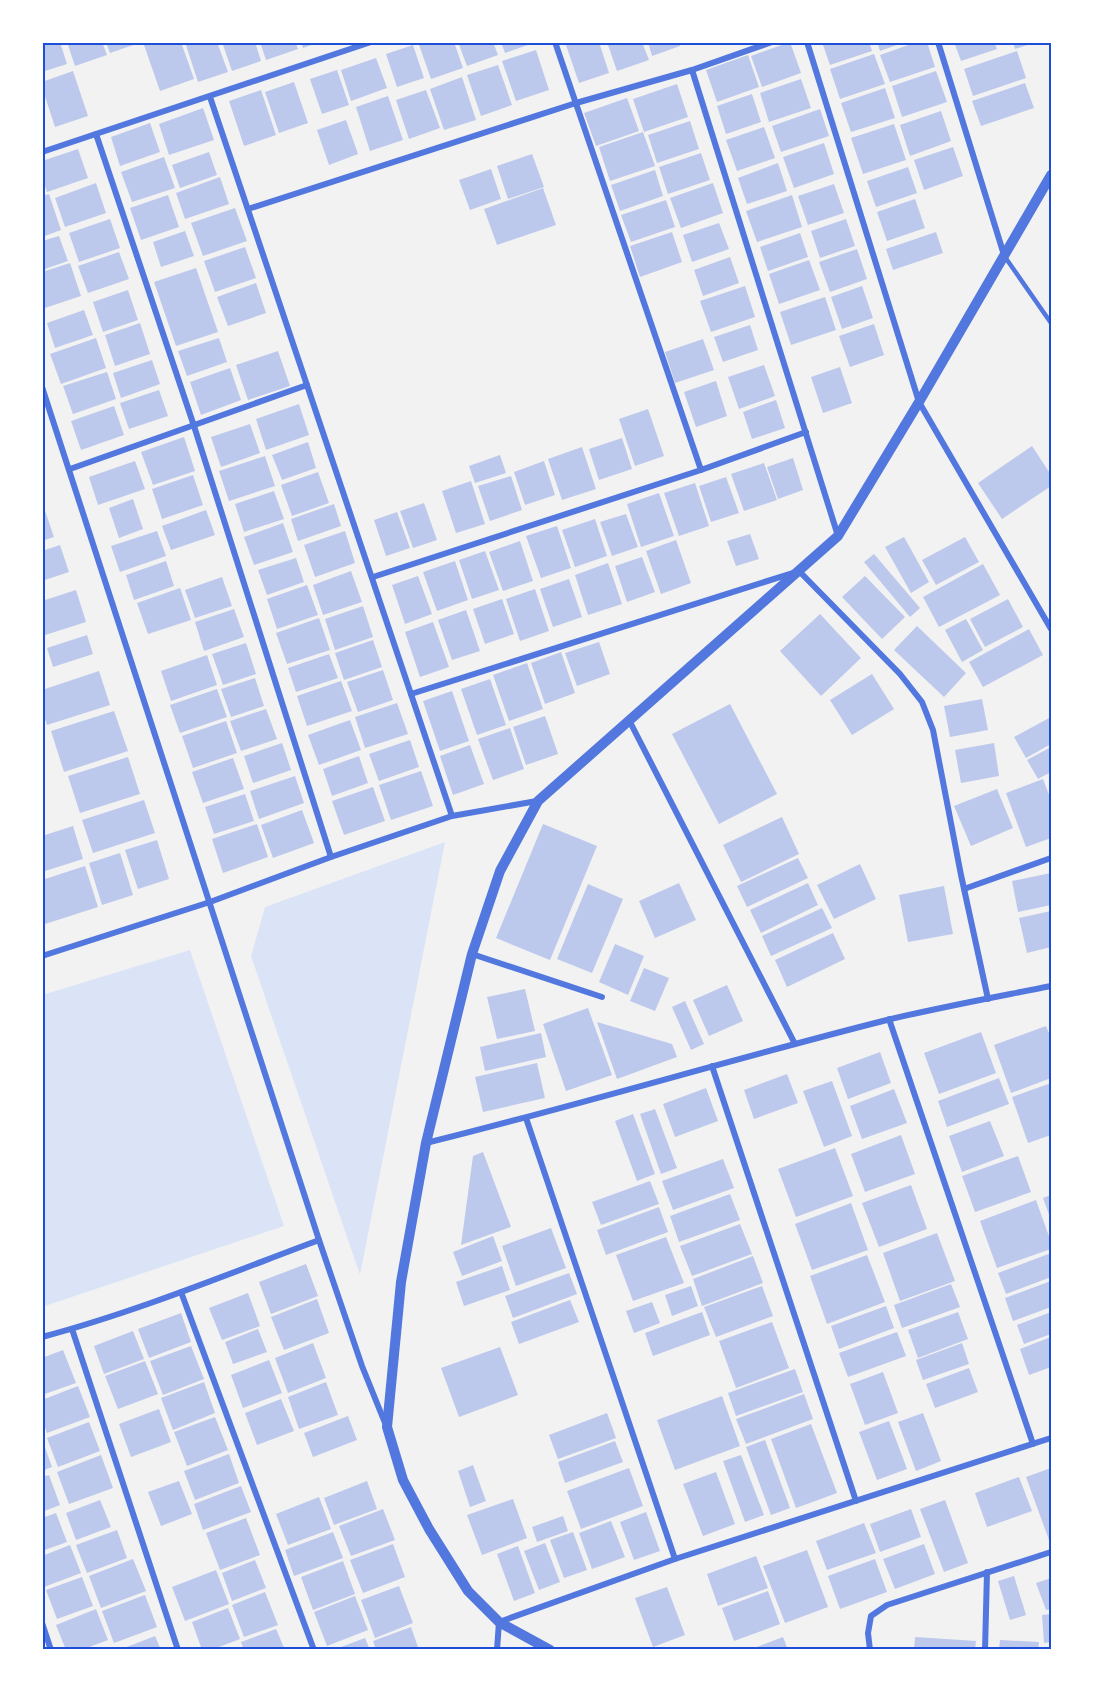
<svg xmlns="http://www.w3.org/2000/svg" width="1093" height="1692" viewBox="0 0 1093 1692" font-family="'Noto Sans',sans-serif">
<style>
.green{fill:#dbe4f7}
.building{fill:#bdc9ec}
.lines{fill:none;stroke-linecap:round;stroke-linejoin:round}
.service{stroke:#5277de;stroke-width:4.5}
.minor{stroke:#5277de;stroke-width:6}
.tertiary{stroke:#5277de;stroke-width:10}
.neatline{fill:none;stroke:#1d4ed8;stroke-width:2}
</style>
<rect width="100%" height="100%" fill="#f2f2f2"/>
<!-- green -->
<g class="green">
<polygon points="445,842 360,1275 251,956 265,907"/>
<polygon points="190,950 284,1226 42,1307 42,995"/>
</g>
<!-- building -->
<g class="building">
<polygon points="42,42 60,42 67,64 42,72"/>
<polygon points="67,42 102,42 107,55 75,66"/>
<polygon points="106,42 142,42 110,53"/>
<polygon points="154,42 181,42 194,79 160,91 144,45"/>
<polygon points="185,42 217,42 228,72 198,82"/>
<polygon points="222,42 255,42 261,61 232,71"/>
<polygon points="260,42 295,42 298,49 266,60"/>
<polygon points="301,42 320,42 303,48"/>
<polygon points="418,42 454,42 463,68 431,79"/>
<polygon points="458,42 493,42 498,55 467,66"/>
<polygon points="501,42 536,42 505,53"/>
<polygon points="565,42 599,42 609,73 579,83"/>
<polygon points="607,42 642,42 649,60 617,71"/>
<polygon points="648,42 679,42 680,46 652,56"/>
<polygon points="790,42 801,73 762,87 751,56"/>
<polygon points="822,42 869,42 872,51 830,65"/>
<polygon points="877,42 905,42 880,51"/>
<polygon points="917,42 927,42 935,67 890,82 880,55"/>
<polygon points="954,42 994,42 997,49 961,61"/>
<polygon points="1013,42 1036,42 1015,49"/>
<polygon points="413,45 424,78 397,87 386,54"/>
<polygon points="536,50 549,90 516,101 502,61"/>
<polygon points="1017,51 1026,78 973,96 964,69"/>
<polygon points="874,54 885,84 840,99 830,69"/>
<polygon points="748,55 759,87 717,102 706,70"/>
<polygon points="376,58 387,88 351,101 341,70"/>
<polygon points="498,65 512,105 481,116 467,75"/>
<polygon points="337,70 349,105 322,114 310,79"/>
<polygon points="73,71 88,116 55,127 42,87 42,82"/>
<polygon points="936,71 947,102 902,117 892,86"/>
<polygon points="462,77 476,120 444,130 430,89"/>
<polygon points="801,79 811,108 769,122 760,93"/>
<polygon points="294,82 308,123 279,133 265,92"/>
<polygon points="1025,83 1034,108 981,126 972,101"/>
<polygon points="677,84 688,117 644,132 633,99"/>
<polygon points="885,88 895,118 851,132 841,103"/>
<polygon points="261,90 276,135 244,146 229,101"/>
<polygon points="426,90 440,128 409,139 396,100"/>
<polygon points="752,94 761,122 726,134 717,106"/>
<polygon points="388,96 403,140 370,151 356,107"/>
<polygon points="627,98 639,131 596,146 584,113"/>
<polygon points="203,108 214,140 169,155 159,124"/>
<polygon points="820,109 829,136 781,152 772,126"/>
<polygon points="941,111 951,141 910,156 900,125"/>
<polygon points="346,120 358,154 329,165 317,130"/>
<polygon points="690,121 699,149 657,163 648,135"/>
<polygon points="150,123 160,152 120,166 111,137"/>
<polygon points="894,124 906,160 863,174 851,138"/>
<polygon points="764,127 775,158 737,171 726,140"/>
<polygon points="643,132 655,166 610,181 599,147"/>
<polygon points="824,143 834,174 794,188 783,157"/>
<polygon points="953,147 963,176 924,190 914,160"/>
<polygon points="78,149 88,178 47,192 42,177 42,161"/>
<polygon points="209,152 217,175 180,188 172,165"/>
<polygon points="701,153 710,180 668,194 659,167"/>
<polygon points="532,154 544,187 508,199 497,166"/>
<polygon points="164,157 175,188 132,202 121,172"/>
<polygon points="778,163 787,191 747,204 738,178"/>
<polygon points="908,167 917,193 876,207 867,181"/>
<polygon points="491,169 501,199 470,210 459,180"/>
<polygon points="655,170 663,196 620,211 611,185"/>
<polygon points="220,177 229,204 185,219 176,193"/>
<polygon points="96,183 106,213 65,227 55,198"/>
<polygon points="713,183 723,213 681,228 670,198"/>
<polygon points="834,184 844,213 808,225 798,196"/>
<polygon points="543,188 556,225 497,245 484,209"/>
<polygon points="49,194 61,230 42,237 42,196"/>
<polygon points="168,195 179,227 141,240 130,208"/>
<polygon points="792,195 802,227 757,242 746,211"/>
<polygon points="915,199 925,228 887,241 877,212"/>
<polygon points="666,200 675,227 631,242 621,215"/>
<polygon points="235,208 247,241 203,256 191,223"/>
<polygon points="110,219 120,248 79,262 69,233"/>
<polygon points="846,219 855,246 820,258 811,231"/>
<polygon points="719,223 729,249 692,262 683,235"/>
<polygon points="185,231 194,256 161,267 153,242"/>
<polygon points="672,232 682,262 640,277 630,246"/>
<polygon points="936,232 943,253 893,270 886,249"/>
<polygon points="800,233 808,257 768,271 760,247"/>
<polygon points="59,236 68,261 42,270 42,241"/>
<polygon points="245,247 256,278 215,292 204,261"/>
<polygon points="857,249 867,279 830,292 819,262"/>
<polygon points="119,252 129,279 88,293 78,266"/>
<polygon points="730,257 739,283 703,296 694,270"/>
<polygon points="809,260 820,290 779,304 769,274"/>
<polygon points="70,263 81,296 42,309 42,272"/>
<polygon points="196,268 218,332 176,346 154,282"/>
<polygon points="256,283 266,313 228,326 217,297"/>
<polygon points="745,286 755,317 711,332 700,301"/>
<polygon points="862,286 873,318 842,329 831,297"/>
<polygon points="128,290 138,320 103,332 93,302"/>
<polygon points="825,297 836,330 791,345 780,312"/>
<polygon points="84,310 93,335 55,348 47,323"/>
<polygon points="140,323 150,354 115,366 105,335"/>
<polygon points="874,324 884,355 850,367 839,336"/>
<polygon points="750,325 758,350 723,362 714,337"/>
<polygon points="96,338 106,368 61,384 50,354"/>
<polygon points="219,338 227,362 187,376 178,351"/>
<polygon points="703,339 714,370 675,383 665,352"/>
<polygon points="278,351 290,386 248,400 236,365"/>
<polygon points="152,360 160,384 121,398 113,373"/>
<polygon points="764,365 775,396 739,409 728,377"/>
<polygon points="840,367 852,403 823,413 811,377"/>
<polygon points="230,368 241,400 201,415 190,382"/>
<polygon points="107,372 116,399 73,414 63,386"/>
<polygon points="716,381 727,416 696,427 684,392"/>
<polygon points="159,390 168,416 129,429 120,403"/>
<polygon points="776,400 785,428 752,439 743,412"/>
<polygon points="299,404 309,435 266,450 256,419"/>
<polygon points="114,406 124,435 81,450 71,421"/>
<polygon points="648,409 664,456 635,466 619,419"/>
<polygon points="250,424 260,453 221,467 211,437"/>
<polygon points="184,437 195,471 153,485 141,452"/>
<polygon points="622,438 632,469 599,480 589,449"/>
<polygon points="308,442 316,468 282,480 272,455"/>
<polygon points="1032,446 1051,475 1051,486 1002,519 978,483"/>
<polygon points="582,447 596,489 562,500 548,459"/>
<polygon points="500,455 506,473 475,483 469,466"/>
<polygon points="265,456 275,486 229,501 219,471"/>
<polygon points="793,458 803,490 778,499 767,467"/>
<polygon points="135,461 145,489 98,505 89,477"/>
<polygon points="544,461 555,495 525,505 514,472"/>
<polygon points="764,463 777,500 744,511 731,474"/>
<polygon points="318,472 329,503 292,516 281,485"/>
<polygon points="193,475 203,505 162,519 152,489"/>
<polygon points="511,476 522,510 490,521 478,486"/>
<polygon points="726,477 739,513 711,522 699,486"/>
<polygon points="471,481 485,524 456,533 442,491"/>
<polygon points="695,483 709,526 679,536 664,493"/>
<polygon points="274,491 284,519 244,532 235,504"/>
<polygon points="659,493 674,536 641,547 627,504"/>
<polygon points="133,499 143,529 119,538 109,508"/>
<polygon points="42,502 54,537 42,541"/>
<polygon points="424,503 437,540 413,548 400,511"/>
<polygon points="334,504 341,526 298,541 291,519"/>
<polygon points="206,510 215,535 171,550 162,526"/>
<polygon points="397,512 410,548 386,556 374,520"/>
<polygon points="626,514 638,547 612,556 600,522"/>
<polygon points="595,519 607,556 575,567 562,530"/>
<polygon points="283,523 293,552 254,565 244,537"/>
<polygon points="557,526 571,568 541,578 526,536"/>
<polygon points="157,531 166,556 120,572 111,546"/>
<polygon points="345,531 355,563 315,577 304,545"/>
<polygon points="750,534 759,559 736,566 727,541"/>
<polygon points="904,537 929,582 911,593 885,547"/>
<polygon points="965,537 979,562 936,585 922,560"/>
<polygon points="676,540 691,583 661,594 646,551"/>
<polygon points="520,541 533,581 503,591 489,552"/>
<polygon points="60,545 69,572 42,581 42,551"/>
<polygon points="485,551 499,590 472,599 459,560"/>
<polygon points="874,554 920,608 910,617 864,562"/>
<polygon points="642,557 655,592 627,602 615,566"/>
<polygon points="296,558 304,582 267,595 258,570"/>
<polygon points="166,561 174,586 134,600 126,575"/>
<polygon points="455,561 468,600 437,611 423,572"/>
<polygon points="608,563 622,604 588,615 575,575"/>
<polygon points="983,564 1000,595 939,627 923,597"/>
<polygon points="351,571 362,602 323,615 313,585"/>
<polygon points="418,576 432,614 405,624 392,585"/>
<polygon points="865,576 905,617 882,639 842,597"/>
<polygon points="222,577 232,606 195,618 185,590"/>
<polygon points="569,579 582,617 553,627 540,589"/>
<polygon points="307,585 318,615 277,629 267,599"/>
<polygon points="180,588 191,620 148,634 137,603"/>
<polygon points="535,589 549,631 520,641 506,599"/>
<polygon points="76,590 86,622 42,636 42,601"/>
<polygon points="502,599 514,634 485,644 473,609"/>
<polygon points="1008,599 1023,627 985,647 970,619"/>
<polygon points="363,606 373,637 335,650 325,619"/>
<polygon points="234,609 244,637 204,651 195,622"/>
<polygon points="466,610 480,651 452,660 438,620"/>
<polygon points="820,614 861,658 821,696 780,651"/>
<polygon points="319,618 330,650 287,664 276,633"/>
<polygon points="966,619 983,650 962,662 945,630"/>
<polygon points="433,622 449,667 420,677 405,632"/>
<polygon points="917,626 966,673 944,697 894,650"/>
<polygon points="1029,629 1043,655 983,687 969,662"/>
<polygon points="87,635 93,654 53,667 47,648"/>
<polygon points="373,640 382,667 344,680 335,653"/>
<polygon points="599,642 610,674 577,686 565,653"/>
<polygon points="246,643 256,674 223,685 212,654"/>
<polygon points="561,652 575,693 545,704 531,663"/>
<polygon points="329,654 338,678 296,692 288,668"/>
<polygon points="207,655 217,685 171,701 161,671"/>
<polygon points="527,663 543,709 509,721 493,675"/>
<polygon points="383,670 393,700 358,712 347,682"/>
<polygon points="99,671 110,705 47,725 42,710 42,690"/>
<polygon points="872,674 894,709 852,735 830,700"/>
<polygon points="255,678 264,706 231,717 221,689"/>
<polygon points="490,679 506,725 477,735 461,689"/>
<polygon points="341,681 352,711 307,726 297,696"/>
<polygon points="217,689 227,717 180,733 170,705"/>
<polygon points="452,691 469,741 440,751 423,701"/>
<polygon points="982,699 988,730 950,737 944,706"/>
<polygon points="397,703 408,734 365,748 355,717"/>
<polygon points="730,704 777,794 719,824 672,734"/>
<polygon points="266,709 277,739 241,751 230,721"/>
<polygon points="114,711 128,751 64,772 51,731"/>
<polygon points="545,716 558,754 526,765 513,727"/>
<polygon points="1051,717 1051,744 1026,758 1014,737"/>
<polygon points="350,720 361,750 319,765 308,735"/>
<polygon points="226,721 237,753 193,768 182,736"/>
<polygon points="510,728 524,769 493,780 478,739"/>
<polygon points="410,740 419,767 379,781 369,754"/>
<polygon points="282,743 291,770 253,783 244,756"/>
<polygon points="994,743 999,776 961,783 955,750"/>
<polygon points="470,745 484,784 453,795 440,756"/>
<polygon points="1051,747 1051,772 1038,779 1027,760"/>
<polygon points="359,756 368,783 332,796 323,769"/>
<polygon points="128,757 140,794 80,813 68,776"/>
<polygon points="233,758 244,789 203,803 192,772"/>
<polygon points="421,771 433,806 391,820 379,785"/>
<polygon points="295,776 304,803 259,819 250,791"/>
<polygon points="1043,779 1051,800 1051,838 1026,847 1006,793"/>
<polygon points="373,787 385,821 344,835 332,801"/>
<polygon points="997,789 1013,828 971,846 954,806"/>
<polygon points="245,794 254,821 214,834 205,807"/>
<polygon points="144,800 155,833 93,853 82,820"/>
<polygon points="302,810 314,843 273,858 261,825"/>
<polygon points="782,817 799,854 741,882 723,845"/>
<polygon points="257,824 268,857 223,873 212,839"/>
<polygon points="543,824 597,846 550,960 496,938"/>
<polygon points="73,826 83,859 42,872 42,836"/>
<polygon points="157,840 169,879 138,889 125,850"/>
<polygon points="120,853 133,895 102,905 89,863"/>
<polygon points="798,858 808,878 747,907 737,886"/>
<polygon points="860,864 876,899 834,919 817,885"/>
<polygon points="85,866 98,907 42,925 42,880"/>
<polygon points="1051,873 1051,905 1018,912 1012,881"/>
<polygon points="679,883 696,920 655,938 639,901"/>
<polygon points="808,883 818,905 761,933 750,910"/>
<polygon points="588,884 623,899 592,973 557,959"/>
<polygon points="944,886 953,934 908,942 899,895"/>
<polygon points="822,908 832,928 771,956 762,936"/>
<polygon points="1051,911 1051,947 1027,953 1019,918"/>
<polygon points="833,933 845,959 787,987 775,960"/>
<polygon points="615,944 644,956 628,995 599,982"/>
<polygon points="644,968 669,978 655,1011 630,1001"/>
<polygon points="727,985 743,1021 709,1036 693,1000"/>
<polygon points="525,989 535,1031 497,1039 487,997"/>
<polygon points="685,1001 704,1044 691,1050 672,1007"/>
<polygon points="588,1008 612,1075 566,1091 543,1024"/>
<polygon points="597,1022 672,1044 677,1057 617,1079"/>
<polygon points="1046,1026 1051,1038 1051,1078 1011,1093 994,1045"/>
<polygon points="981,1032 996,1073 939,1094 924,1053"/>
<polygon points="541,1033 546,1057 485,1071 480,1047"/>
<polygon points="880,1052 891,1083 848,1099 837,1068"/>
<polygon points="537,1063 545,1098 483,1112 475,1077"/>
<polygon points="787,1074 798,1103 754,1119 744,1090"/>
<polygon points="999,1078 1009,1104 947,1127 938,1101"/>
<polygon points="832,1081 852,1136 824,1147 803,1091"/>
<polygon points="1051,1083 1051,1135 1028,1143 1012,1097"/>
<polygon points="706,1088 718,1121 675,1137 663,1104"/>
<polygon points="894,1089 907,1123 862,1139 850,1106"/>
<polygon points="655,1109 677,1168 661,1174 640,1114"/>
<polygon points="633,1114 655,1174 637,1181 615,1121"/>
<polygon points="990,1121 1004,1156 962,1172 949,1136"/>
<polygon points="901,1135 915,1174 865,1192 851,1154"/>
<polygon points="835,1148 853,1196 796,1217 778,1169"/>
<polygon points="483,1152 511,1227 461,1245 473,1156"/>
<polygon points="1018,1156 1031,1192 975,1212 962,1176"/>
<polygon points="723,1159 734,1188 673,1210 662,1181"/>
<polygon points="650,1181 659,1204 601,1225 592,1202"/>
<polygon points="911,1185 927,1229 879,1247 862,1203"/>
<polygon points="730,1194 740,1220 679,1242 670,1216"/>
<polygon points="1051,1195 1051,1220 1043,1198"/>
<polygon points="1036,1200 1051,1242 1051,1249 997,1268 980,1221"/>
<polygon points="851,1203 868,1250 812,1270 795,1224"/>
<polygon points="659,1207 668,1232 606,1255 597,1230"/>
<polygon points="740,1224 752,1254 692,1276 680,1246"/>
<polygon points="551,1228 566,1268 516,1286 502,1246"/>
<polygon points="937,1233 955,1281 900,1301 883,1253"/>
<polygon points="493,1236 502,1261 462,1276 453,1252"/>
<polygon points="666,1237 684,1283 633,1301 616,1255"/>
<polygon points="1051,1253 1051,1277 1006,1294 998,1273"/>
<polygon points="867,1255 885,1302 827,1324 810,1276"/>
<polygon points="753,1256 763,1283 702,1306 693,1279"/>
<polygon points="306,1264 318,1296 271,1314 259,1282"/>
<polygon points="502,1266 510,1290 464,1306 456,1282"/>
<polygon points="569,1273 577,1294 513,1318 505,1296"/>
<polygon points="1051,1281 1051,1307 1013,1321 1005,1298"/>
<polygon points="951,1284 960,1307 902,1328 894,1305"/>
<polygon points="691,1286 698,1306 672,1316 665,1295"/>
<polygon points="762,1286 773,1316 716,1337 704,1307"/>
<polygon points="248,1293 260,1326 222,1340 209,1308"/>
<polygon points="317,1299 329,1333 284,1350 271,1317"/>
<polygon points="570,1300 579,1322 519,1344 511,1322"/>
<polygon points="652,1302 660,1323 634,1333 626,1311"/>
<polygon points="886,1306 894,1328 839,1349 831,1326"/>
<polygon points="702,1312 710,1335 653,1356 645,1333"/>
<polygon points="958,1312 968,1339 918,1358 908,1330"/>
<polygon points="1051,1312 1051,1334 1024,1344 1017,1325"/>
<polygon points="181,1313 191,1342 149,1358 138,1329"/>
<polygon points="772,1322 789,1368 736,1388 719,1341"/>
<polygon points="258,1329 267,1352 233,1364 225,1342"/>
<polygon points="133,1331 144,1359 104,1374 94,1346"/>
<polygon points="897,1332 906,1356 848,1377 839,1353"/>
<polygon points="1051,1337 1051,1367 1029,1375 1020,1349"/>
<polygon points="313,1343 326,1378 288,1393 275,1358"/>
<polygon points="962,1343 969,1364 923,1380 916,1360"/>
<polygon points="191,1346 204,1379 163,1395 150,1361"/>
<polygon points="500,1347 518,1395 459,1417 441,1368"/>
<polygon points="63,1350 76,1383 42,1395 42,1358"/>
<polygon points="269,1360 282,1393 243,1408 231,1375"/>
<polygon points="145,1361 158,1394 118,1409 105,1376"/>
<polygon points="969,1368 978,1392 935,1408 926,1384"/>
<polygon points="795,1369 803,1392 736,1416 728,1393"/>
<polygon points="883,1372 898,1413 865,1425 850,1384"/>
<polygon points="204,1382 215,1413 173,1430 161,1398"/>
<polygon points="326,1382 338,1415 299,1429 288,1397"/>
<polygon points="78,1386 90,1417 47,1433 42,1419 42,1400"/>
<polygon points="804,1394 813,1419 746,1444 736,1419"/>
<polygon points="722,1396 740,1446 675,1470 657,1420"/>
<polygon points="281,1399 294,1431 257,1445 245,1413"/>
<polygon points="159,1409 171,1442 131,1457 119,1424"/>
<polygon points="607,1413 616,1438 558,1459 549,1435"/>
<polygon points="923,1413 941,1461 916,1471 898,1422"/>
<polygon points="348,1416 357,1440 313,1457 304,1433"/>
<polygon points="215,1417 228,1450 187,1466 174,1432"/>
<polygon points="889,1421 907,1469 877,1480 859,1432"/>
<polygon points="89,1422 100,1451 58,1467 47,1438"/>
<polygon points="811,1424 837,1493 796,1508 771,1439"/>
<polygon points="42,1439 52,1467 42,1471"/>
<polygon points="765,1440 790,1508 771,1515 746,1447"/>
<polygon points="615,1441 623,1462 565,1483 558,1462"/>
<polygon points="229,1454 239,1483 195,1500 184,1471"/>
<polygon points="101,1455 113,1488 69,1504 57,1472"/>
<polygon points="741,1455 764,1515 745,1522 723,1461"/>
<polygon points="473,1465 486,1501 470,1507 458,1471"/>
<polygon points="629,1468 643,1506 581,1529 567,1491"/>
<polygon points="1051,1468 1051,1539 1049,1540 1026,1477"/>
<polygon points="716,1472 735,1524 703,1536 683,1484"/>
<polygon points="49,1475 60,1505 42,1512 42,1477"/>
<polygon points="1019,1477 1032,1511 987,1527 975,1493"/>
<polygon points="179,1481 192,1514 161,1526 148,1492"/>
<polygon points="367,1481 377,1509 334,1525 324,1498"/>
<polygon points="241,1486 251,1512 203,1530 194,1504"/>
<polygon points="319,1497 331,1529 288,1545 276,1514"/>
<polygon points="513,1499 527,1538 482,1555 467,1515"/>
<polygon points="100,1500 111,1527 76,1540 66,1513"/>
<polygon points="945,1500 968,1563 944,1572 920,1509"/>
<polygon points="383,1509 395,1540 351,1556 339,1526"/>
<polygon points="911,1509 921,1537 880,1552 870,1524"/>
<polygon points="646,1512 660,1551 634,1560 620,1522"/>
<polygon points="56,1513 67,1542 42,1551 42,1518"/>
<polygon points="563,1516 568,1531 537,1542 532,1527"/>
<polygon points="246,1518 260,1555 220,1570 206,1533"/>
<polygon points="611,1521 625,1557 592,1569 579,1533"/>
<polygon points="864,1523 876,1553 827,1570 816,1541"/>
<polygon points="117,1530 127,1558 87,1573 76,1545"/>
<polygon points="333,1532 343,1558 294,1576 285,1550"/>
<polygon points="573,1532 587,1570 564,1578 550,1540"/>
<polygon points="545,1543 560,1582 539,1590 524,1551"/>
<polygon points="393,1544 405,1577 363,1593 350,1560"/>
<polygon points="924,1544 935,1574 895,1589 883,1559"/>
<polygon points="70,1545 81,1573 44,1587 42,1581 42,1556"/>
<polygon points="518,1546 535,1593 514,1601 497,1554"/>
<polygon points="807,1550 828,1607 785,1623 763,1566"/>
<polygon points="756,1556 768,1588 718,1606 707,1574"/>
<polygon points="133,1559 146,1591 101,1608 89,1576"/>
<polygon points="875,1559 887,1592 840,1609 828,1576"/>
<polygon points="255,1560 266,1588 232,1601 222,1573"/>
<polygon points="343,1561 355,1594 313,1610 301,1577"/>
<polygon points="216,1570 229,1604 185,1621 172,1587"/>
<polygon points="1014,1576 1026,1615 1010,1620 998,1581"/>
<polygon points="82,1577 93,1606 57,1619 46,1590"/>
<polygon points="1051,1578 1051,1609 1046,1610 1036,1583"/>
<polygon points="399,1586 413,1623 375,1638 361,1600"/>
<polygon points="667,1587 685,1635 653,1647 635,1598"/>
<polygon points="768,1591 780,1624 734,1641 722,1608"/>
<polygon points="265,1592 278,1625 244,1637 232,1605"/>
<polygon points="145,1595 157,1627 114,1643 102,1611"/>
<polygon points="355,1596 368,1630 327,1646 314,1612"/>
<polygon points="228,1608 240,1639 211,1650 202,1650 192,1622"/>
<polygon points="96,1609 108,1640 81,1650 66,1650 56,1625"/>
<polygon points="1051,1614 1051,1642 1044,1643 1042,1615"/>
<polygon points="411,1627 419,1650 376,1650 373,1641"/>
<polygon points="276,1629 285,1650 244,1650 241,1642"/>
<polygon points="155,1636 161,1650 119,1650"/>
<polygon points="783,1637 788,1650 749,1650"/>
<polygon points="915,1637 976,1641 975,1650 914,1650"/>
<polygon points="365,1638 370,1650 333,1650"/>
<polygon points="1000,1640 1039,1642 1038,1650 999,1650"/>
</g>
<g class="lines">
<!-- service -->
<polyline class="service" points="1005,257 1051,323"/>
<!-- minor -->
<g class="minor">
<polyline points="555,42 701,470"/>
<polyline points="807,42 919,402 1051,629"/>
<polyline points="938,42 1004,255"/>
<polyline points="692,70 838,536"/>
<polyline points="210,97 452,816"/>
<polyline points="96,134 194,426 331,857"/>
<polyline points="42,152 371,42"/>
<polyline points="248,209 576,103 692,70 772,42"/>
<polyline points="42,387 319,1240 362,1366 385,1423"/>
<polyline points="70,469 307,385"/>
<polyline points="373,577 701,470 806,432"/>
<polyline points="411,694 799,571 900,674 922,702 933,730 961,875 988,999"/>
<polyline points="629,720 795,1044"/>
<polyline points="964,889 1051,858"/>
<polyline points="472,954 602,997"/>
<polyline points="42,956 210,902 331,857 452,816 537,801"/>
<polyline points="889,1019 1033,1444"/>
<polyline points="712,1066 856,1501"/>
<polyline points="526,1118 675,1559"/>
<path d="M426,1143C580,1105 732,1059 887,1020C941,1007 996,997 1051,986"/>
<polyline points="181,1292 314,1650"/>
<polyline points="72,1329 178,1650"/>
<path d="M42,1337C136,1312 228,1274 319,1240"/>
<polyline points="42,1623 51,1650"/>
<polyline points="497,1650 499,1622 675,1559 1051,1438"/>
<polyline points="870,1650 868,1633 871,1616 887,1605 1051,1552"/>
<polyline points="985,1650 987,1572"/>
</g>
<!-- tertiary -->
<polyline class="tertiary" points="550,1650 499,1622 468,1591 429,1529 403,1480 387,1427 401,1282 426,1143 472,954 500,871 538,801 838,536 919,402 1051,175"/>
</g>
<!-- border -->
<rect width="1093" height="1692" fill="none" stroke="#ffffff" stroke-width="87"/>
<rect x="44" y="44" width="1006" height="1604" class="neatline"/>
</svg>
